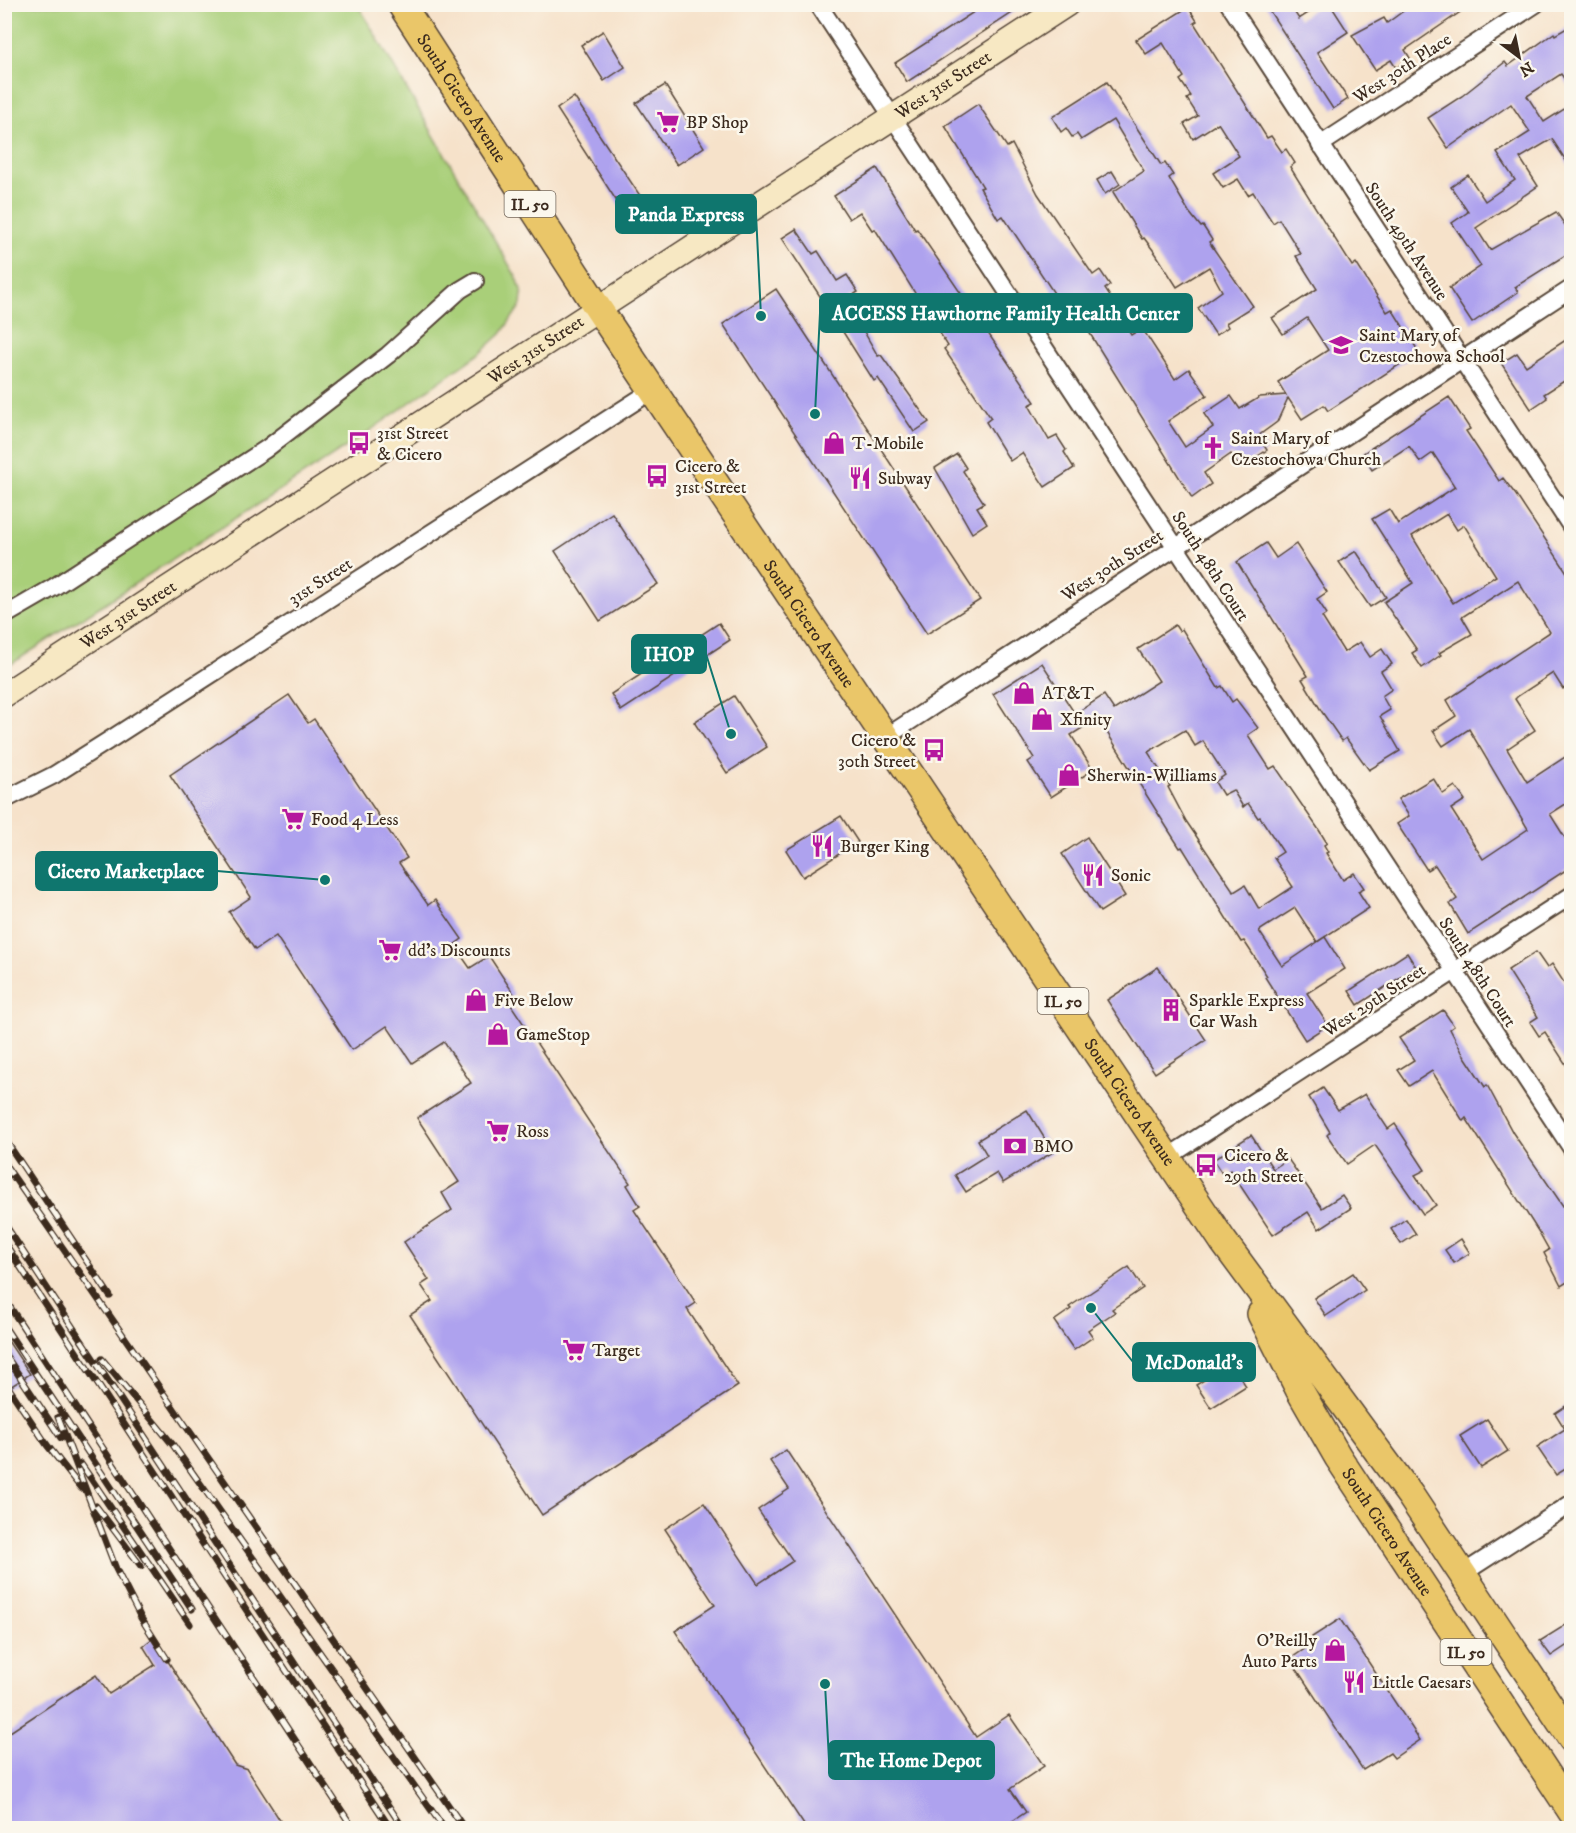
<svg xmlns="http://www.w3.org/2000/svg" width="1576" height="1833" viewBox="0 0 1576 1833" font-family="'IM FELL DW Pica',serif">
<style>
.green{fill:#a9cf79;stroke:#727c4c;stroke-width:1.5}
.building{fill:#aea2ee;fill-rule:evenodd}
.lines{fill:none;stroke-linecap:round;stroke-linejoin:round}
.minor-casing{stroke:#574638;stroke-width:20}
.secondary-casing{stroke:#574638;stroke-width:27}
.primary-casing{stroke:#574638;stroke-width:30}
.minor{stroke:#fff;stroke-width:16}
.secondary{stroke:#f7e8c3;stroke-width:24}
.primary{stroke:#eac669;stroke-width:27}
.rail-casing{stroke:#3b2a1e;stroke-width:7}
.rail{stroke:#fbf7ec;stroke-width:4.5;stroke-dasharray:14;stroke-linecap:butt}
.labels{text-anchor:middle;stroke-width:5;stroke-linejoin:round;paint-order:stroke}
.shield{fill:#fbf7ec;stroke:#75685c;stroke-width:1.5}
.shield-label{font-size:16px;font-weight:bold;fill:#3b2a1e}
.street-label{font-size:18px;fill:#3b2a1e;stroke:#fbf7ec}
.poi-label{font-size:18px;fill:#3b2a1e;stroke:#fbf7ec;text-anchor:start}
.leader{fill:none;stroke:#0f766e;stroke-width:2}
.callout-dot{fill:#0f766e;stroke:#fbf7ec;stroke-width:2}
.callout{fill:#0f766e;stroke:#0f766e;stroke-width:2}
.callout-label{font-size:20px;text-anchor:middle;font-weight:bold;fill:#fff}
</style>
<rect width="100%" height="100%" fill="#fbf7ec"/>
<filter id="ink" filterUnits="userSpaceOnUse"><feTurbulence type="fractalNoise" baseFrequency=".0167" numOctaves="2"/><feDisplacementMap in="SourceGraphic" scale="12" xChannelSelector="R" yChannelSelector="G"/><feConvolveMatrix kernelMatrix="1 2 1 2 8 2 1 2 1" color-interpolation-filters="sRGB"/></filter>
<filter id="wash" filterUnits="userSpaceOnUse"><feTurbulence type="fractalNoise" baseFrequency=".008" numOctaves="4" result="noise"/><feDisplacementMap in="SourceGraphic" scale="24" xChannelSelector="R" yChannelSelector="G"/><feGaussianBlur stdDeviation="1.35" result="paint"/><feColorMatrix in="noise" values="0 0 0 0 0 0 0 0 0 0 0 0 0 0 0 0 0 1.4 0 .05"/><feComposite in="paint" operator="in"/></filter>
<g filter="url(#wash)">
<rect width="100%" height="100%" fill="#f6e2ca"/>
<!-- green -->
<polygon class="green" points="5,5 358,5 518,280 522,294 521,305 501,334 480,353 354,442 5,668"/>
<g id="blocks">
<!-- building -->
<g class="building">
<polygon points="986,4 1026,4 907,82 895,63"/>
<polygon points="1265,4 1289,4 1299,19 1322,4 1330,4 1348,32 1317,52 1348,99 1333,109"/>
<polygon points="1413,4 1472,4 1405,50 1410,58 1396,68 1391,60 1375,70 1352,35 1384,18 1387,23"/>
<polygon points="1188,7 1197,21 1194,23 1267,138 1271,136 1282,152 1286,149 1295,163 1290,167 1352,266 1356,263 1387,312 1392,309 1419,352 1328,411 1324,405 1302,419 1288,398 1277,422 1258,436 1267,450 1240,468 1231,454 1204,473 1211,484 1192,498 1084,324 1073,309 1067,313 1003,216 998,219 980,188 983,187 945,126 978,104 1007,147 1012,144 1038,194 1093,275 1100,270 1110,285 1105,289 1115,304 1112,306 1131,335 1142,328 1175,379 1189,369 1207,395 1168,421 1185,447 1213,427 1204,414 1231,396 1240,409 1260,397 1286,395 1278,382 1328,350 1307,318 1283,334 1272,318 1317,289 1296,256 1301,254 1279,219 1273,223 1253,192 1248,195 1238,179 1223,188 1213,173 1239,156 1218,123 1193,139 1184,124 1198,116 1187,99 1191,96 1180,80 1184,77 1163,43 1146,54 1136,40"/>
<polygon points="1572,25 1572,90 1561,74 1527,96 1544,122 1572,104 1572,170 1552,139 1520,158 1538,186 1476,228 1490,250 1556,212 1572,235 1572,251 1515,287 1518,292 1472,323 1449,288 1481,266 1452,223 1468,212 1451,187 1468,175 1485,201 1515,180 1497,153 1530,132 1511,104 1448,148 1428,118 1462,96 1505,62 1508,66 1554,33 1555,35"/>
<polygon points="603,31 625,67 604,81 581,45"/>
<polygon points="1107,82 1161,165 1165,163 1173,175 1169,178 1189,212 1201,227 1203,226 1212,240 1209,242 1253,306 1226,323 1228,327 1216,335 1198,308 1222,291 1209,267 1177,287 1156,254 1144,238 1142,239 1113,192 1144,171 1113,120 1081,140 1077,134 1072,137 1066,128 1061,132 1052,117"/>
<polygon points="665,85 704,147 677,165 636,103"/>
<polygon points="574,97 653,215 634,228 557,109"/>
<polygon points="877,168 915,230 917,229 1035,402 1029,405 1049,440 1057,436 1066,450 1064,452 1074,468 1045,487 1022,453 1010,461 986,422 991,418 944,349 948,346 875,229 872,230 860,212 849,219 834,196"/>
<polygon points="1112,171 1120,184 1105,194 1097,180"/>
<polygon points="796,229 813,254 818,251 837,281 847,275 858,292 829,310 782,238"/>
<polygon points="776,289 980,600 927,634 723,324"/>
<polygon points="859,323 878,356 881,355 929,422 914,432 878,378 874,381 843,332"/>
<polygon points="1572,336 1572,376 1544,394 1547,398 1531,409 1501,363 1517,353 1526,366"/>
<path d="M1449,397L1470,429L1466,431L1499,481L1503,478L1516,495L1572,580V683L1563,689L1553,673L1518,696L1515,699L1535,730L1507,749L1527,782L1565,757L1572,767V776L1566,780L1572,789V800L1550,814L1572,849V866L1468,934L1450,904L1457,899L1435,865L1427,870L1397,824L1409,816L1398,799L1433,778L1443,794L1455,786L1465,800L1451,809L1483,859L1528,829L1469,729L1443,746L1433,731L1456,716L1447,700L1550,632L1518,581L1462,617L1472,634L1439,653L1441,655L1422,668L1412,653L1417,650L1384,602L1413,583L1372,519L1389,509L1398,524L1455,487L1433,453L1420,462L1409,446L1372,470L1362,454ZM1447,514L1457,530L1464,525L1496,576L1453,603L1412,536Z"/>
<polygon points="957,454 966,468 963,471 984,503 977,507 987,523 972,533 935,468"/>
<polygon points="612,513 658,584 600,621 555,551"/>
<polygon points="1266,543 1276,558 1296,544 1327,592 1317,599 1327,614 1322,617 1344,652 1360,642 1370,657 1382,649 1392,664 1381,671 1392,689 1382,696 1390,710 1380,716 1400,751 1369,770 1346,738 1342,741 1322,712 1302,679 1308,676 1237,562"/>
<polygon points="1356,551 1386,597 1370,607 1339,562"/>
<polygon points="719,623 730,640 621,711 611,694"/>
<path d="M1175,625L1179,631L1182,629L1218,688L1222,686L1232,702L1236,699L1258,728L1248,735L1270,769L1275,766L1319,830L1327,843L1324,845L1328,852L1326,853L1343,880L1354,873L1364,888L1358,891L1369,908L1317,942L1295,908L1259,931L1282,966L1325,937L1345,969L1307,993L1328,1025L1305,1040L1265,977L1267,976L1244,941L1241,942L1182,847L1180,848L1171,834L1098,718L1071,735L1093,770L1051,797L1028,762L1034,758L993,694L1042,663L1075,714L1104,695L1114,710L1159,681L1138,649ZM1185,730L1195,746L1203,741L1225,775L1215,782L1223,795L1233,790L1243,807L1248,803L1258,818L1260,817L1283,852L1274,858L1293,887L1259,909L1245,885L1234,892L1186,821L1168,787L1170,786L1148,752Z"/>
<polygon points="289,695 308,723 314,719 407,858 399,863 428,905 435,900 462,939 454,945 470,968 489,956 514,994 507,999 630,1183 627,1185 640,1206 634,1210 696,1303 687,1309 738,1386 542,1515 410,1315 432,1301 421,1285 429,1280 404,1242 452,1210 442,1193 459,1182 417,1118 471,1083 444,1042 412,1063 387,1026 352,1050 276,936 255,950 229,912 251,897 170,775"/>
<polygon points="734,696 767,747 727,773 694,722"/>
<polygon points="841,816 858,842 803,877 786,850"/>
<polygon points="1087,837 1125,896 1100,912 1062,854"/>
<polygon points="1536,952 1547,968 1552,964 1572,995 1572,1074 1545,1032 1539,1036 1530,1022 1538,1017 1508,970"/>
<polygon points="1407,953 1416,967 1358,1005 1349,991"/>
<polygon points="1158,967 1206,1040 1155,1073 1107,1000"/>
<polygon points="1443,1010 1454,1026 1450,1029 1462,1052 1485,1087 1487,1085 1513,1133 1572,1219 1572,1279 1561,1286 1544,1253 1549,1250 1540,1234 1466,1118 1463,1121 1432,1071 1409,1086 1398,1070 1414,1060 1399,1038"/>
<polygon points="1323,1088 1338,1110 1365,1094 1388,1129 1395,1124 1425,1170 1415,1175 1436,1205 1423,1214 1375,1145 1347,1164 1327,1135 1330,1132 1309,1097"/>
<polygon points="1027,1110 1053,1152 1003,1183 997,1173 966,1192 955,1175 987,1155 978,1140"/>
<polygon points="1251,1135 1273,1169 1288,1159 1322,1208 1342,1195 1351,1208 1319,1229 1308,1212 1273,1235 1230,1170 1223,1175 1213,1160"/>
<polygon points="1406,1219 1416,1234 1401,1244 1391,1229"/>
<polygon points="1461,1239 1470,1253 1454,1263 1445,1250"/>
<polygon points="1129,1267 1143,1288 1112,1309 1115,1312 1088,1330 1093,1337 1074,1350 1054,1321 1071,1309 1069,1307"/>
<polygon points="1353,1273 1365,1290 1326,1316 1314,1298"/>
<polygon points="4,1335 30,1374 4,1391"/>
<polygon points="1231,1363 1246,1386 1211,1408 1196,1385"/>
<polygon points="1572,1402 1572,1465 1556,1475 1537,1447 1565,1429 1555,1413"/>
<polygon points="1487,1419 1508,1451 1481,1468 1460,1436"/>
<polygon points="786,1450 976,1737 1009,1715 1044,1766 1010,1789 1026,1812 1002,1828 806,1828 675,1631 715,1605 665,1529 704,1503 758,1584 793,1561 758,1510 789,1489 770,1461"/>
<polygon points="1340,1619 1420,1740 1394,1758 1390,1753 1363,1770 1290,1659 1315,1642 1312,1637"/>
<polygon points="1572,1621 1572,1642 1551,1656 1540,1641"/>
<polygon points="153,1638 235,1765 247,1769 285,1828 4,1828 4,1736 96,1675 109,1694 155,1665 143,1646"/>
</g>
</g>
</g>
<g filter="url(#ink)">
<use href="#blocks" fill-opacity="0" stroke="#574638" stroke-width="1.5"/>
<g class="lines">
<!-- minor casing -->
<g class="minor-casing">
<g id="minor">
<polyline points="818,4 1572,1149"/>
<polyline points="1229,4 1572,528"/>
<polyline points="1320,145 1536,4"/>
<polyline points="4,616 54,587 266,449 388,355 460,290 475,281"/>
<polyline points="886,737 1572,288"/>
<polyline points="4,800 54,775 114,737 653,390"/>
<polyline points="1168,1157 1572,895"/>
<polyline points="1462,1574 1572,1503"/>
</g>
</g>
<!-- secondary casing -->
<g class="secondary-casing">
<g id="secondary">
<path id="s1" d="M4,695L1067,4"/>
</g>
</g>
<!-- primary casing -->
<g class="primary-casing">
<g id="primary">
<path id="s2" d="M401,4L599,310L1223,1241L1410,1495L1572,1739"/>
<path id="s3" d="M1261,1314L1300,1391L1338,1457L1572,1812"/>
</g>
</g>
<!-- minor -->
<use href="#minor" class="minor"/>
<!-- secondary -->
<use href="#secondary" class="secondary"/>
<!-- primary -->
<use href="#primary" class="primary"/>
<!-- rail casing -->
<g class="rail-casing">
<g id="rail">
<polyline points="4,1138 110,1296"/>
<polyline points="4,1163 464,1828"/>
<polyline points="4,1223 403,1828"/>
<polyline points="4,1242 390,1828"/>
<polyline points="4,1298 353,1828"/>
<polyline points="4,1326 192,1609"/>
<polyline points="4,1353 61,1438"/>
<polyline points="102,1359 173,1445 444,1828"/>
<polyline points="4,1381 47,1445 81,1488"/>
<polyline points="58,1417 116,1569 141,1618 167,1659"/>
<polyline points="81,1464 190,1624"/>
<polyline points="96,1506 141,1566"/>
</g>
</g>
<!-- rail -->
<use href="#rail" class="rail"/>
</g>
</g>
<!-- icons -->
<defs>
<g id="supermarket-bare" transform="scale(1.8)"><path d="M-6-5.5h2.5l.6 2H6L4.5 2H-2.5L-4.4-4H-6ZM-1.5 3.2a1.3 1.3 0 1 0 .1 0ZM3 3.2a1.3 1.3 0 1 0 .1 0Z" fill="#b5179e" stroke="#fbf7ec" stroke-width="2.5" paint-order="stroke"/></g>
<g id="school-bare" transform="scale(1.8)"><path d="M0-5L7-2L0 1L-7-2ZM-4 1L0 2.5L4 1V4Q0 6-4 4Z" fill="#b5179e" stroke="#fbf7ec" stroke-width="2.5" paint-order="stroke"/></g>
<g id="bus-bare" transform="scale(1.8)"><path d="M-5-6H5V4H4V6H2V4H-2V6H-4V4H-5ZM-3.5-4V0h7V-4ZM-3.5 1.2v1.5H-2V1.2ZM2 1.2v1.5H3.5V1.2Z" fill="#b5179e" stroke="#fbf7ec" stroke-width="2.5" paint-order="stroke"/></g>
<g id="shop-bare" transform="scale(1.8)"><path d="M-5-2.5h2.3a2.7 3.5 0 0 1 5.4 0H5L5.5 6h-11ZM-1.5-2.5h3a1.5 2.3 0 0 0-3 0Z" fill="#b5179e" stroke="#fbf7ec" stroke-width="2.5" paint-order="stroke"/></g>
<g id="church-bare" transform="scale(1.8)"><path d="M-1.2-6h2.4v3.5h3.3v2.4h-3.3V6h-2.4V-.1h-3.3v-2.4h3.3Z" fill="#b5179e" stroke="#fbf7ec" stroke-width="2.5" paint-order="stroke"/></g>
<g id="restaurant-bare" transform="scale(1.8)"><path d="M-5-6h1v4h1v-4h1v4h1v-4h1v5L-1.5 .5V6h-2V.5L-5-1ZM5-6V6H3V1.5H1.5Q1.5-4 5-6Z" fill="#b5179e" stroke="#fbf7ec" stroke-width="2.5" paint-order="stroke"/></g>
<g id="building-bare" transform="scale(1.8)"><path d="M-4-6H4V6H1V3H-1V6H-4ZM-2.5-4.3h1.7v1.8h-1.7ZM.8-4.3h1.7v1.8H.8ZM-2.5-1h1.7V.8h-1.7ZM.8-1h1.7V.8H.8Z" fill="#b5179e" stroke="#fbf7ec" stroke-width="2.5" paint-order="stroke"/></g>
<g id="bank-bare" transform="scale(1.8)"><path d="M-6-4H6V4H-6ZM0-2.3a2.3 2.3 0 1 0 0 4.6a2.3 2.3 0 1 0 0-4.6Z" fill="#b5179e" stroke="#fbf7ec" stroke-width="2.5" paint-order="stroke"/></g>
</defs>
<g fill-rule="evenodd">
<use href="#supermarket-bare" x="668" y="122"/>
<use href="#school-bare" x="1341" y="345"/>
<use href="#bus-bare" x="359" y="443"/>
<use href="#shop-bare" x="834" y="443"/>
<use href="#church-bare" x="1213" y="448"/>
<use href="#bus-bare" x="657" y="476"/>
<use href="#restaurant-bare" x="860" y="478"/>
<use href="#shop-bare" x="1024" y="693"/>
<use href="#shop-bare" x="1042" y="719"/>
<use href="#bus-bare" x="934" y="750"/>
<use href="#shop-bare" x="1069" y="775"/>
<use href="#supermarket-bare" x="293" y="819"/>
<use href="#restaurant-bare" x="822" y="846"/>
<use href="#restaurant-bare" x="1093" y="875"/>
<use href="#supermarket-bare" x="390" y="950"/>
<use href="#shop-bare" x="476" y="1000"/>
<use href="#building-bare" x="1171" y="1010"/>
<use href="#shop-bare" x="498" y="1034"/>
<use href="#supermarket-bare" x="498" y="1131"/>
<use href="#bank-bare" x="1015" y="1146"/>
<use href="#bus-bare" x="1206" y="1165"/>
<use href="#supermarket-bare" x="574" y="1350"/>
<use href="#shop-bare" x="1335" y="1650"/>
<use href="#restaurant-bare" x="1354" y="1682"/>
</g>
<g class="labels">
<!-- shield labels -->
<g class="shield">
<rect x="504.5" y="191" width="51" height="26" rx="4.5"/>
<rect x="1037.5" y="988" width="51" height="26" rx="4.5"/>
<rect x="1440.5" y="1639" width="51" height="26" rx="4.5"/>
</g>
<g class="shield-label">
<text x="530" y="210">IL 50</text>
<text x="1063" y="1007">IL 50</text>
<text x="1466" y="1658">IL 50</text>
</g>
<!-- street labels -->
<g class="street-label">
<text transform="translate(1402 68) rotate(-33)" y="6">West 30th Place</text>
<text dy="6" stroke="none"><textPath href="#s1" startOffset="1120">West 31st Street</textPath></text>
<text dy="6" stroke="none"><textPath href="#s2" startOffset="112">South Cicero Avenue</textPath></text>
<text transform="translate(1407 241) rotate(57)" y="6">South 49th Avenue</text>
<text dy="6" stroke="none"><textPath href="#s1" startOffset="634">West 31st Street</textPath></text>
<text transform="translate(1112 565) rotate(-33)" y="6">West 30th Street</text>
<text transform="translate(1211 566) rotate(57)" y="6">South 48th Court</text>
<text transform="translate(320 581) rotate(-33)" y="6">31st Street</text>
<text dy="6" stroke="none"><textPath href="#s1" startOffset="148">West 31st Street</textPath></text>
<text dy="6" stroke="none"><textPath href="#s2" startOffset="742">South Cicero Avenue</textPath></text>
<text transform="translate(1478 972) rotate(57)" y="6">South 48th Court</text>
<text transform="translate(1374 1000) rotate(-33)" y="6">West 29th Street</text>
<text dy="6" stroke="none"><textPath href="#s2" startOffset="1318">South Cicero Avenue</textPath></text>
<text dy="6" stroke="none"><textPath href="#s3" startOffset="252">South Cicero Avenue</textPath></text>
</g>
<!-- poi labels -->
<g class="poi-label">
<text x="686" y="128">BP Shop</text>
<text x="1359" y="341">Saint Mary of<tspan x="1359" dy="21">Czestochowa School</tspan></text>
<text x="377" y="439">31st Street<tspan x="377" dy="21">&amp; Cicero</tspan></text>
<text x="1231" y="444">Saint Mary of<tspan x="1231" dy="21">Czestochowa Church</tspan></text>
<text x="852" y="449">T-Mobile</text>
<text x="675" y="472">Cicero &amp;<tspan x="675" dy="21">31st Street</tspan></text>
<text x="878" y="484">Subway</text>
<text x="1042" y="699">AT&amp;T</text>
<text x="1060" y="725">Xfinity</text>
<text x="916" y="746" text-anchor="end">Cicero &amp;<tspan x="916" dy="21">30th Street</tspan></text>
<text x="1087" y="781">Sherwin-Williams</text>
<text x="311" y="825">Food 4 Less</text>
<text x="840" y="852">Burger King</text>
<text x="1111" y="881">Sonic</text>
<text x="408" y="956">dd's Discounts</text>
<text x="494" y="1006">Five Below</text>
<text x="1189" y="1006">Sparkle Express<tspan x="1189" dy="21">Car Wash</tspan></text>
<text x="516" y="1040">GameStop</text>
<text x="516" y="1137">Ross</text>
<text x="1033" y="1152">BMO</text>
<text x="1224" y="1161">Cicero &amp;<tspan x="1224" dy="21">29th Street</tspan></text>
<text x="592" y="1356">Target</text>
<text x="1317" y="1646" text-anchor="end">O'Reilly<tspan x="1317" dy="21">Auto Parts</tspan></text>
<text x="1372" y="1688">Little Caesars</text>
</g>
</g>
<!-- callouts -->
<path class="leader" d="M761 316L756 214M815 414L820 313M731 734L706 654M325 880L217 871M1091 1308L1133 1362M825 1684L829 1760"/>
<g class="callout-dot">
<circle cx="761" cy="316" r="6"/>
<circle cx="815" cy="414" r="6"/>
<circle cx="731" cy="734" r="6"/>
<circle cx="325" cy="880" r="6"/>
<circle cx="1091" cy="1308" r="6"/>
<circle cx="825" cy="1684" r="6"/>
</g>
<g class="callout">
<rect x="616" y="195" width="140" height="38" rx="6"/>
<rect x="820" y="294" width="372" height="38" rx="6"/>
<rect x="632" y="635" width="74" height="38" rx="6"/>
<rect x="36" y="852" width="181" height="38" rx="6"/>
<rect x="1133" y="1343" width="122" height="38" rx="6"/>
<rect x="829" y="1741" width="165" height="38" rx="6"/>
</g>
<g class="callout-label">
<text x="686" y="221">Panda Express</text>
<text x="1006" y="320">ACCESS Hawthorne Family Health Center</text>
<text x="669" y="661">IHOP</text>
<text x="126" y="878">Cicero Marketplace</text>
<text x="1194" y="1369">McDonald's</text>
<text x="911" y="1767">The Home Depot</text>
</g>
<!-- margin -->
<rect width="1576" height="1833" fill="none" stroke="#fbf7ec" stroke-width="24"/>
<!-- north arrow -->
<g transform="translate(1519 57) rotate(148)" stroke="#fbf7ec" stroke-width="4.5" paint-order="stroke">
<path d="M0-4.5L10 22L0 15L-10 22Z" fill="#3b2a1e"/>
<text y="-9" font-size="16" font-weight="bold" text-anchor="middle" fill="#3b2a1e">N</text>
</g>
</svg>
